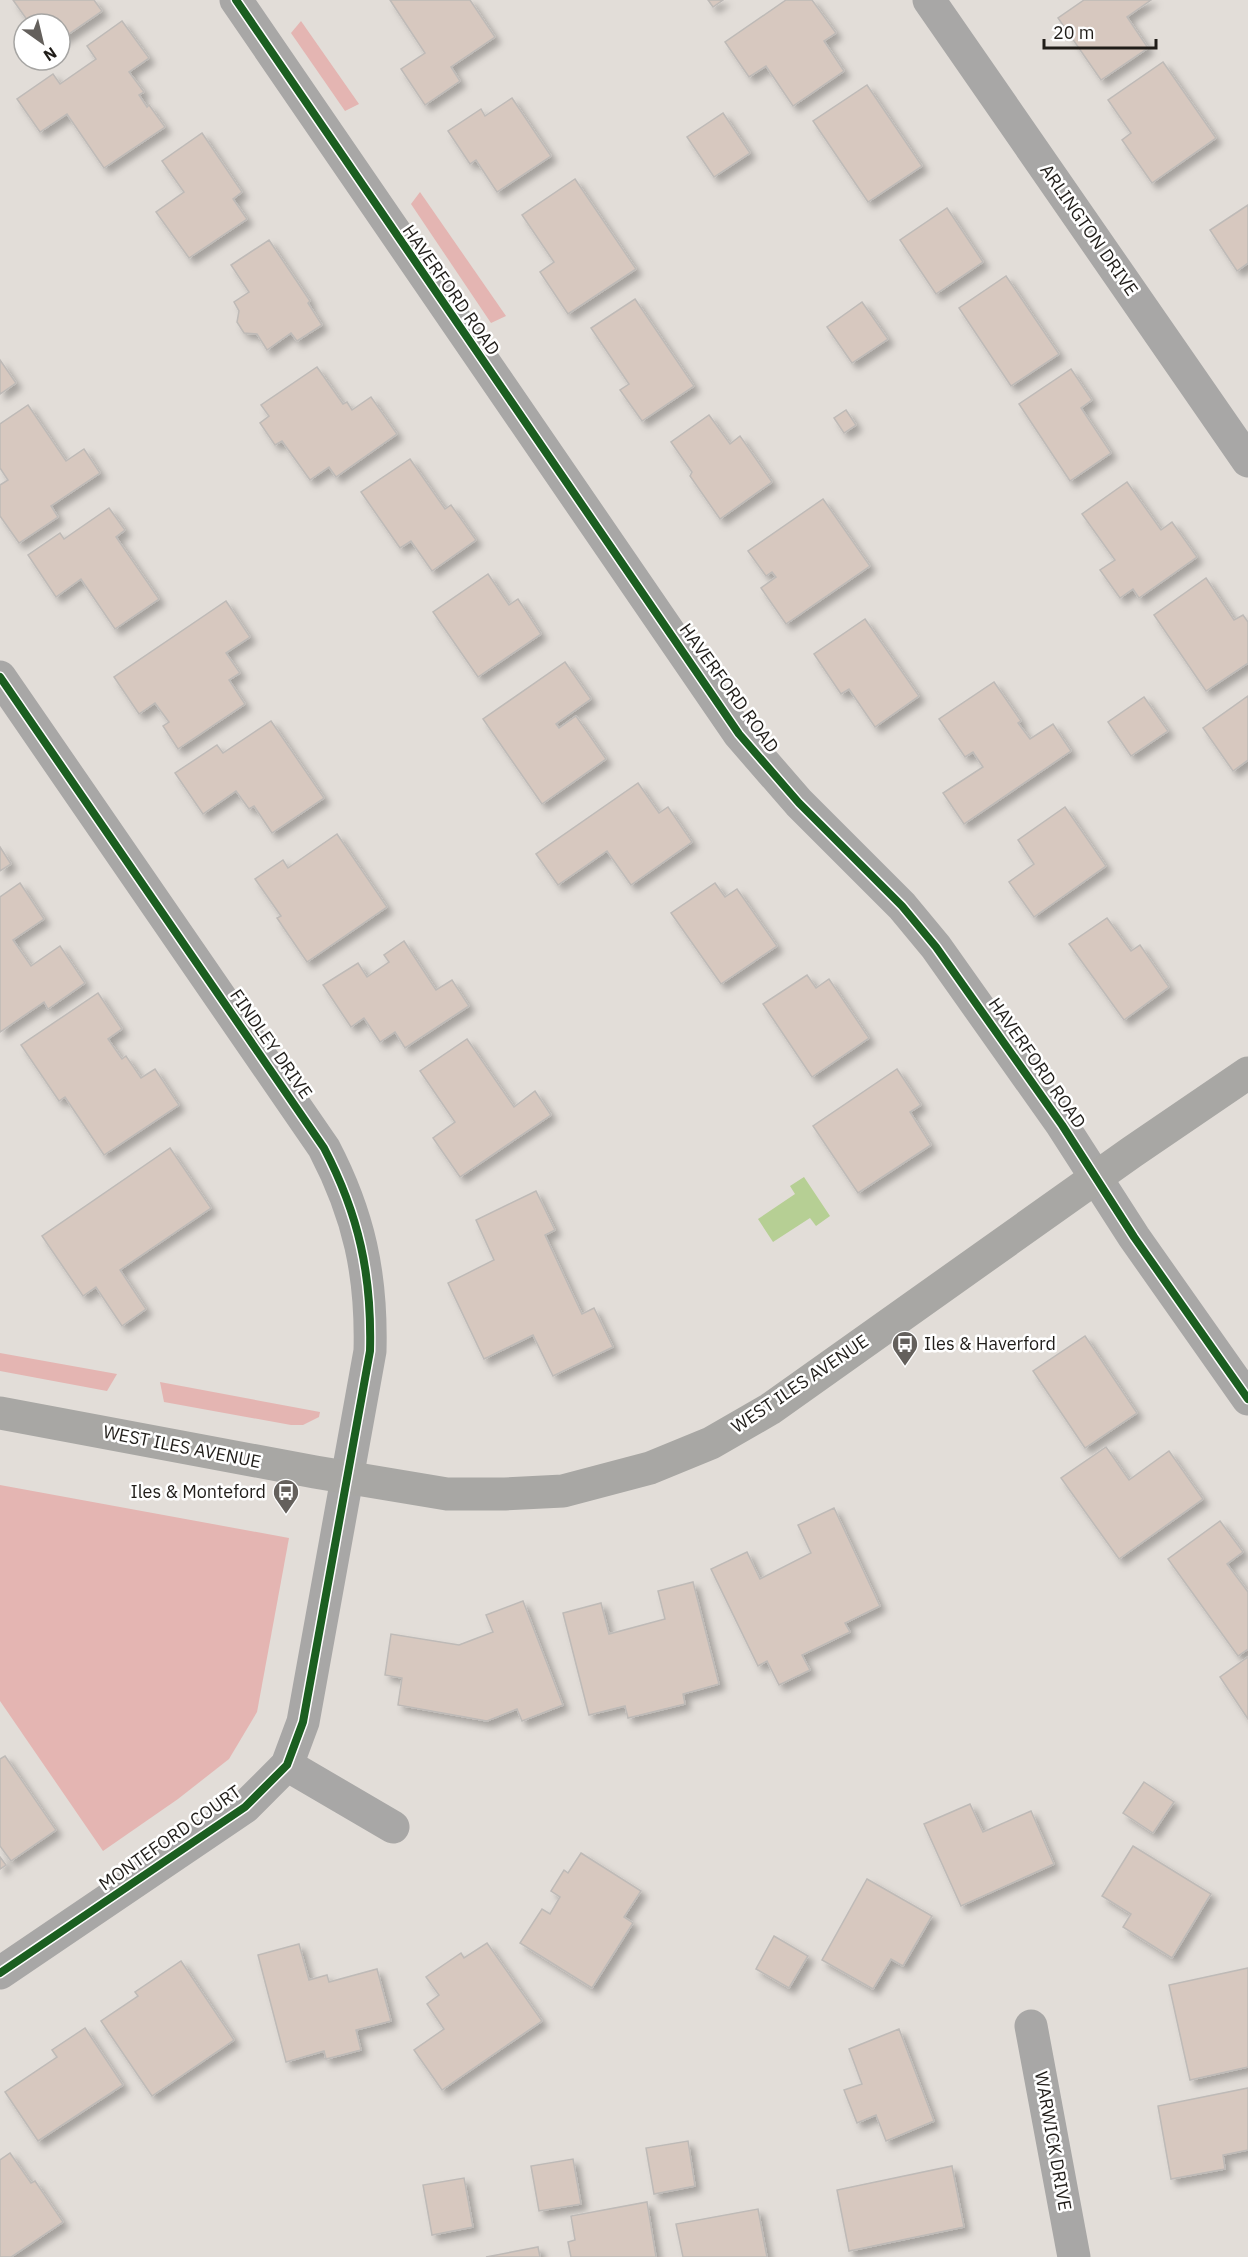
<svg xmlns="http://www.w3.org/2000/svg" width="1248" height="2257" viewBox="0 0 1248 2257" font-family="'IBM Plex Sans',sans-serif">
<style>
.green{fill:#e4b5b2}
.water{fill:#b6cf94}
.building{fill:#d7c8bf;stroke:#bebab7;stroke-width:1.5;filter:url(#shadow)}
.lines{fill:none;stroke-linecap:round;stroke-linejoin:round}
.street{stroke:#a8a7a6;stroke-width:33}
.secondary{stroke:#a8a7a4;stroke-width:33}
.cycleway-casing{stroke:#fff;stroke-width:11}
.cycleway{stroke:#1b5e20;stroke-width:8}
.labels{text-anchor:middle;stroke-width:5;stroke-linejoin:round;paint-order:stroke}
.street-label{font-size:18px;fill:#201d19;stroke:#fff}
.poi-label{font-size:18px;fill:#201d19;stroke:#fff;text-anchor:start}
</style>
<defs>
<filter id="shadow"><feDropShadow dx="5.5" dy="5.5" stdDeviation="3" flood-color="#0004"/></filter>
</defs>
<rect width="100%" height="100%" fill="#e2ddd8"/>
<!-- green -->
<g class="green">
<polygon points="301,21 359,104 345,111 291,33"/>
<polygon points="420,192 506,316 491,323 411,204"/>
<polygon points="0,1353 117,1374 107,1391 0,1371"/>
<polygon points="160,1382 320,1412 319,1417 303,1425 291,1425 164,1402"/>
<polygon points="0,1485 289,1538 257,1712 229,1759 178,1799 103,1851 0,1701"/>
</g>
<!-- water -->
<polygon class="water" points="804,1177 830,1216 816,1226 810,1218 773,1242 758,1219 795,1194 790,1186"/>
<!-- building -->
<g class="building">
<polygon points="13,0 94,0 102,11 60,40 60,24 30,24"/>
<polygon points="390,0 470,0 495,37 451,67 460,81 425,105 401,69 425,53"/>
<polygon points="708,0 723,0 713,7"/>
<polygon points="786,0 812,0 836,33 824,41 844,71 793,106 766,66 749,77 725,42"/>
<polygon points="1084,0 1151,0 1127,17 1148,48 1101,80 1058,18"/>
<polygon points="122,21 149,58 129,72 144,92 139,95 147,107 149,105 165,127 104,168 67,114 40,132 17,99 53,74 60,84 96,59 87,46"/>
<polygon points="1163,62 1216,138 1152,183 1122,140 1131,133 1108,100"/>
<polygon points="867,85 922,166 868,202 813,121"/>
<polygon points="512,98 551,156 497,192 476,160 470,164 448,131 481,109 485,116"/>
<polygon points="723,113 750,153 714,177 687,137"/>
<polygon points="202,133 242,192 233,199 247,219 189,258 156,212 184,192 162,161"/>
<polygon points="575,179 636,269 568,314 540,272 554,262 522,215"/>
<polygon points="1248,205 1248,263 1237,271 1210,230"/>
<polygon points="947,208 983,262 936,294 900,240"/>
<polygon points="269,240 310,301 308,303 322,325 297,341 291,333 267,350 257,334 244,333 237,322 239,311 234,302 249,292 231,265"/>
<polygon points="1006,276 1059,354 1011,386 959,308"/>
<polygon points="635,299 694,386 642,421 620,390 629,384 591,328"/>
<polygon points="862,302 888,339 852,363 827,327"/>
<polygon points="0,360 16,383 0,394"/>
<polygon points="317,367 343,404 347,402 352,410 371,397 397,434 336,477 329,467 310,480 282,441 275,445 260,423 269,416 261,405"/>
<polygon points="1071,369 1092,400 1081,408 1111,453 1070,481 1019,404"/>
<polygon points="28,405 66,461 84,449 100,473 51,506 58,517 19,543 0,516 0,485 8,480 0,468 0,424"/>
<polygon points="846,410 856,425 844,433 834,418"/>
<polygon points="709,415 730,444 740,436 772,482 720,519 690,476 692,472 671,442"/>
<polygon points="410,459 445,509 451,505 476,540 432,571 411,541 400,548 361,492"/>
<polygon points="1127,482 1161,530 1172,522 1197,557 1139,598 1133,589 1120,598 1100,570 1115,560 1082,514"/>
<polygon points="823,499 870,566 786,624 761,588 776,577 772,572 766,576 748,551"/>
<polygon points="109,508 125,530 116,537 159,599 115,629 81,579 56,597 28,555 60,533 64,539"/>
<polygon points="488,574 509,605 518,599 541,634 478,677 433,612"/>
<polygon points="1206,578 1234,620 1243,615 1248,622 1248,663 1206,691 1154,615"/>
<polygon points="226,601 250,637 226,653 240,673 229,680 245,704 178,749 163,726 169,722 155,703 139,714 114,677"/>
<polygon points="865,619 919,696 875,727 849,689 841,694 814,654"/>
<polygon points="565,662 591,699 556,724 559,728 576,716 606,759 542,804 483,719"/>
<polygon points="994,682 1021,721 1018,723 1030,739 1053,724 1071,751 964,824 943,793 983,767 973,752 965,757 939,719"/>
<polygon points="1248,696 1248,760 1233,771 1203,728"/>
<polygon points="1144,697 1168,731 1131,756 1108,722"/>
<polygon points="271,721 324,798 272,833 254,806 249,809 236,791 203,814 175,773 217,745 223,753"/>
<polygon points="638,783 659,813 668,807 692,842 631,885 607,851 558,885 536,854"/>
<polygon points="1065,807 1106,866 1034,917 1009,882 1034,864 1018,840"/>
<polygon points="337,834 387,907 307,962 277,918 281,916 255,879 283,860 288,868"/>
<polygon points="0,847 11,864 0,871"/>
<polygon points="20,883 44,919 13,940 31,966 60,946 85,983 48,1009 44,1002 0,1032 0,897"/>
<polygon points="715,883 725,897 737,889 777,946 721,984 671,913"/>
<polygon points="1107,918 1131,951 1140,945 1169,987 1124,1020 1069,944"/>
<polygon points="404,941 436,990 452,980 469,1006 405,1048 395,1032 380,1042 364,1018 351,1027 323,985 358,963 367,977 389,962 384,955"/>
<polygon points="807,975 816,988 829,979 869,1038 812,1077 763,1004"/>
<polygon points="98,993 122,1029 108,1039 122,1059 126,1056 141,1078 155,1069 179,1105 104,1155 65,1097 59,1101 21,1045"/>
<polygon points="467,1039 514,1107 535,1091 551,1115 460,1177 433,1138 455,1122 420,1071"/>
<polygon points="897,1069 921,1105 910,1112 931,1145 858,1193 813,1126"/>
<polygon points="170,1148 211,1208 120,1270 146,1309 122,1326 96,1287 83,1296 42,1236"/>
<polygon points="536,1191 555,1230 545,1235 582,1314 594,1308 613,1347 553,1376 533,1335 484,1359 448,1283 494,1260 476,1220"/>
<polygon points="1085,1336 1137,1413 1085,1448 1033,1371"/>
<polygon points="1106,1447 1129,1480 1169,1451 1203,1499 1119,1559 1061,1478"/>
<polygon points="834,1508 880,1606 845,1623 850,1632 802,1655 810,1670 779,1685 767,1661 758,1666 711,1569 747,1552 760,1579 811,1553 798,1525"/>
<polygon points="1220,1521 1243,1552 1227,1564 1248,1592 1248,1649 1238,1656 1168,1559"/>
<polygon points="693,1582 719,1684 683,1694 685,1704 628,1718 625,1706 589,1715 563,1613 601,1603 609,1634 665,1619 658,1591"/>
<polygon points="523,1601 563,1705 522,1721 517,1709 487,1721 398,1705 402,1678 385,1675 391,1634 459,1645 493,1632 486,1615"/>
<polygon points="1248,1657 1248,1719 1220,1677"/>
<polygon points="5,1756 56,1830 11,1861 0,1846 0,1759"/>
<polygon points="1144,1782 1174,1802 1153,1833 1123,1813"/>
<polygon points="970,1804 983,1832 1031,1811 1054,1864 961,1906 924,1824"/>
<polygon points="1133,1846 1211,1894 1172,1958 1123,1927 1131,1914 1102,1896"/>
<polygon points="581,1853 641,1891 624,1917 633,1923 592,1988 520,1943 542,1909 550,1914 560,1897 551,1891 564,1870 568,1873"/>
<polygon points="0,1857 6,1865 0,1869"/>
<polygon points="867,1879 932,1916 903,1966 891,1959 873,1989 822,1960"/>
<polygon points="774,1936 808,1956 789,1988 756,1969"/>
<polygon points="487,1943 542,2021 442,2090 414,2050 444,2029 427,2004 439,1995 426,1977 461,1953 464,1958"/>
<polygon points="299,1944 309,1980 327,1975 329,1982 377,1969 391,2021 356,2030 361,2050 326,2059 324,2051 286,2062 258,1955"/>
<polygon points="181,1961 234,2040 152,2096 101,2021 138,1996 135,1992"/>
<polygon points="1248,1968 1248,2067 1190,2080 1169,1985"/>
<polygon points="85,2028 123,2085 38,2141 5,2092 57,2057 52,2050"/>
<polygon points="899,2029 934,2121 886,2141 876,2115 857,2123 844,2090 862,2084 849,2049"/>
<polygon points="1248,2088 1248,2150 1223,2155 1225,2169 1171,2179 1158,2106"/>
<polygon points="688,2141 695,2186 654,2194 646,2148"/>
<polygon points="10,2153 31,2183 35,2181 63,2222 11,2257 0,2257 0,2160"/>
<polygon points="573,2159 581,2204 539,2211 531,2166"/>
<polygon points="952,2166 964,2227 849,2251 837,2190"/>
<polygon points="464,2178 473,2227 432,2235 423,2185"/>
<polygon points="647,2202 656,2257 571,2257 568,2242 575,2240 571,2216"/>
<polygon points="758,2209 767,2257 683,2257 676,2224"/>
<polygon points="538,2247 540,2257 486,2257"/>
</g>
<g class="lines">
<!-- street -->
<g class="street">
<polyline points="236,0 739,734 799,803 902,906 936,947 1062,1125 1134,1237 1248,1399"/>
<polyline points="929,0 1248,461"/>
<path d="M0,677L324,1148C359,1215 372,1275 370,1351L303,1722L287,1765L245,1807L0,1973"/>
<polyline points="287,1765 393,1827"/>
<polyline points="1031,2026 1074,2257"/>
</g>
<!-- secondary -->
<polyline class="secondary" points="0,1413 315,1472 447,1494 505,1494 563,1491 650,1468 711,1443 770,1409 1132,1152 1248,1073"/>
<!-- cycleway casing -->
<g class="cycleway-casing">
<g id="cycleway">
<polyline points="236,0 739,734 799,803 902,906 936,947 1062,1125 1134,1237 1248,1399"/>
<path d="M0,677L324,1148C359,1215 372,1275 370,1351L303,1722L287,1765L245,1807L0,1973"/>
</g>
</g>
<!-- cycleway -->
<use href="#cycleway" class="cycleway"/>
</g>
<!-- icons -->
<defs>
<g id="bus-pin" transform="scale(1.35)"><path d="M0 17L-7.5 6A9.5 9.5 0 1 1 7.5 6Z" fill="#64605c" stroke="#fff"/><path d="M-5-6H5V4H4V6H2V4H-2V6H-4V4H-5ZM-3.5-4V0h7V-4ZM-3.5 1.2v1.5H-2V1.2ZM2 1.2v1.5H3.5V1.2Z" fill="#fff"/></g>
</defs>
<g fill-rule="evenodd">
<use href="#bus-pin" x="905" y="1344"/>
<use href="#bus-pin" x="286" y="1492"/>
</g>
<g class="labels">
<!-- street labels -->
<g class="street-label">
<text transform="translate(1089 230) rotate(55)" y="6">ARLINGTON DRIVE</text>
<text transform="translate(451 290) rotate(55)" y="6">HAVERFORD ROAD</text>
<text transform="translate(729 688) rotate(54)" y="6">HAVERFORD ROAD</text>
<text transform="translate(271 1044) rotate(55)" y="6">FINDLEY DRIVE</text>
<text transform="translate(1037 1063) rotate(55)" y="6">HAVERFORD ROAD</text>
<text transform="translate(800 1384) rotate(-34)" y="6">WEST ILES AVENUE</text>
<text transform="translate(182 1447) rotate(11)" y="6">WEST ILES AVENUE</text>
<text transform="translate(170 1838) rotate(-35)" y="6">MONTEFORD COURT</text>
<text transform="translate(1053 2141) rotate(80)" y="6">WARWICK DRIVE</text>
</g>
<!-- poi labels -->
<g class="poi-label">
<text x="924" y="1350">Iles &amp; Haverford</text>
<text x="266" y="1498" text-anchor="end">Iles &amp; Monteford</text>
</g>
</g>
<!-- north arrow -->
<g transform="translate(42 42) rotate(146)"><circle r="28" fill="#ffffff" stroke="#a6a5a3" stroke-width="1.5"/>
<path d="M0-4.5L10 22L0 15L-10 22Z" fill="#64605c"/>
<text y="-9" font-size="16" font-weight="bold" text-anchor="middle" fill="#201d19">N</text>
</g>
<!-- scale -->
<path d="M1044 39v9h112v-9" fill="none" stroke="#201d19" stroke-width="3"/>
<text x="1053" y="39" font-size="18" fill="#201d19" stroke="#ffffff" stroke-width="4.5" paint-order="stroke">20 m</text>
</svg>
